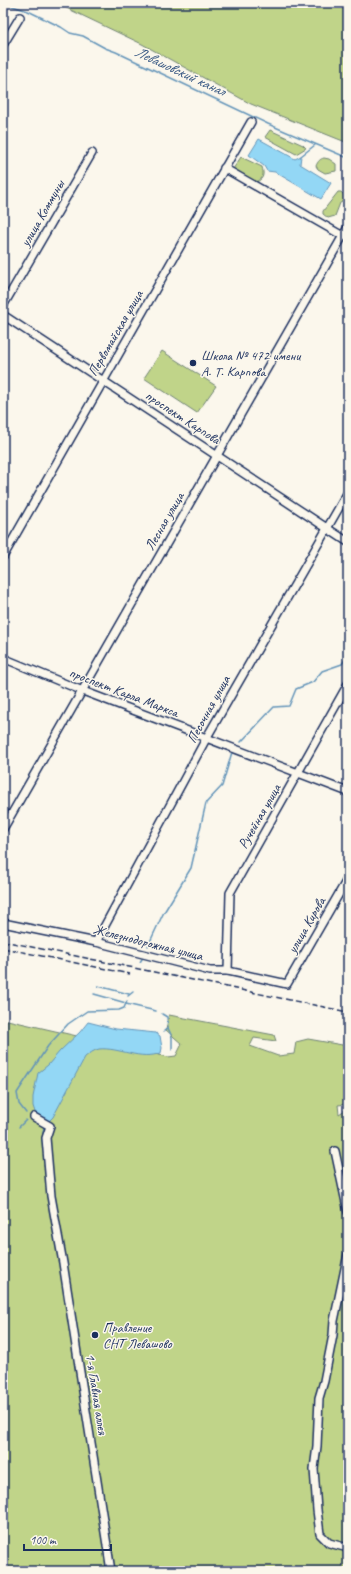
<svg xmlns="http://www.w3.org/2000/svg" width="351" height="1574" viewBox="0 0 351 1574" font-family="Caveat,sans-serif">
<style>
.green{fill:#c0d489;stroke:#6e8274}
.water{fill:#93d7f5;stroke:#6394b9}
.lines{fill:none;stroke-linecap:round;stroke-linejoin:round}
.stream{stroke:#6394b9;stroke-width:1.5}
.minor-casing{stroke:#1b2f5e;stroke-width:10}
.minor{stroke:#fbf7ec;stroke-width:7}
.rail{stroke:#1b2f5e;stroke-width:1.5;stroke-dasharray:6 3;stroke-linecap:butt}
.poi-dot{fill:#1b2f5e;stroke:#fbf7ec;stroke-width:1.5}
.labels{text-anchor:middle;stroke-width:3;stroke-linejoin:round;paint-order:stroke}
.street-label{font-size:14px;fill:#1b2f5e;stroke:#fbf7ec}
.poi-label{font-size:14px;fill:#1b2f5e;stroke:#fbf7ec;text-anchor:start}
.water-label{font-size:15px;font-style:italic;fill:#395984;stroke:#fbf7ec}
</style>
<rect width="100%" height="100%" fill="#fbf7ec"/>
<filter id="ink" filterUnits="userSpaceOnUse"><feTurbulence type="fractalNoise" baseFrequency=".025" numOctaves="2"/><feDisplacementMap in="SourceGraphic" scale="8" xChannelSelector="R" yChannelSelector="G"/><feConvolveMatrix kernelMatrix="1 2 1 2 8 2 1 2 1" color-interpolation-filters="sRGB"/></filter>
<g filter="url(#ink)">
<!-- green -->
<g class="green">
<polygon points="56,3 348,3 348,143 251,104 142,44"/>
<polygon points="270,130 303,145 306,148 296,154 265,137"/>
<path d="M241,157L262,167C264,174 264,179 256,182L233,169Z"/>
<path d="M324,158L329,159L336,164V171L325,173L318,169L316,166C318,161 320,159 324,158Z"/>
<polygon points="338,192 341,192 344,195 345,200 340,203 335,216 328,218 323,214 323,211"/>
<polygon points="162,351 216,386 197,413 144,378"/>
<polygon points="169,1015 274,1035 276,1041 254,1038 250,1046 278,1056 294,1054 296,1042 308,1039 348,1046 348,1104 338,1105 339,1114 348,1108 348,1571 3,1571 3,1019 168,1057 176,1056 182,1044 166,1030"/>
</g>
<!-- water -->
<g class="water">
<polygon points="259,139 295,159 301,156 300,164 331,183 321,199 275,172 267,171 264,166 249,155"/>
<path d="M88,1022L116,1029L156,1033L160,1036L162,1048L161,1053C140,1061 119,1047 99,1049C94,1050 89,1054 85,1057L53,1117L49,1121H45L35,1112L33,1106V1097L38,1073L48,1065L60,1051L80,1032Z"/>
</g>
<g class="lines">
<!-- stream -->
<g class="stream">
<polyline points="3,3 28,11 61,27 70,33 83,36 105,48 116,52 268,124 348,158"/>
<polyline points="301,156 315,145"/>
<polyline points="241,742 274,707 289,706 296,689 313,682 322,671 342,664 348,655"/>
<polyline points="148,946 163,914 191,868 206,803 222,786 232,752"/>
<polyline points="140,962 142,959"/>
<polyline points="98,986 129,994"/>
<polyline points="94,994 126,1003"/>
<polyline points="128,996 133,992"/>
<polyline points="126,1004 156,1011"/>
<polyline points="162,1014 167,1017 168,1028 164,1031"/>
<polyline points="168,1028 172,1037 172,1050"/>
<polyline points="26,1113 19,1104 17,1093 48,1046 68,1024 87,1011 119,1010 124,1008 127,1001"/>
<polyline points="19,1127 26,1120"/>
<polyline points="42,1141 44,1126"/>
</g>
<!-- minor casing -->
<g class="minor-casing">
<g id="minor">
<polyline points="3,45 20,17"/>
<polyline points="224,168 343,236"/>
<polyline points="3,306 92,153"/>
<polyline points="3,315 348,542"/>
<polyline points="3,557 251,122"/>
<polyline points="3,658 83,691 348,792"/>
<polyline points="3,829 348,227"/>
<polyline points="3,923 96,942 210,971 228,971 287,984 348,878"/>
<polyline points="96,942 207,737 348,492"/>
<polyline points="228,971 230,893 348,684"/>
<polyline points="34,1117 50,1126 46,1138 51,1196 63,1263 111,1571"/>
<polyline points="335,1151 348,1212"/>
<polyline points="348,1254 334,1321 333,1335 324,1381 319,1398 317,1446 314,1469 317,1510 320,1534 329,1543 348,1548"/>
</g>
</g>
<!-- minor -->
<use href="#minor" class="minor"/>
<!-- rail -->
<g class="rail">
<polyline points="3,941 348,1012"/>
<polyline points="3,948 130,974"/>
</g>
</g>
</g>
<!-- markers -->
<g class="poi-dot">
<circle cx="193" cy="363" r="4"/>
<circle cx="95" cy="1335" r="4"/>
</g>
<g class="labels">
<!-- street labels -->
<g class="street-label">
<text transform="translate(42 213) rotate(-60)" y="5">улица Коммуны</text>
<text transform="translate(115 333) rotate(-60)" y="5">Первомайская улица</text>
<text transform="translate(183 417) rotate(33)" y="5">проспект Карпова</text>
<text transform="translate(164 521) rotate(-60)" y="5">Лесная улица</text>
<text transform="translate(124 692) rotate(21)" y="5">проспект Карла Маркса</text>
<text transform="translate(208 709) rotate(-61)" y="5">Песочная улица</text>
<text transform="translate(259 816) rotate(-60)" y="5">Ручейная улица</text>
<text transform="translate(306 925) rotate(-60)" y="5">улица Кирова</text>
<text transform="translate(148 942) rotate(14)" y="5">Железнодорожная улица</text>
<text transform="translate(97 1394) rotate(81)" y="5">1-я Главная аллея</text>
</g>
<!-- poi labels -->
<g class="poi-label">
<text x="201" y="360">Школа № 472 имени<tspan x="201" dy="16">А. Т. Карпова</tspan></text>
<text x="103" y="1332">Правление<tspan x="103" dy="16">СНТ Левашово</tspan></text>
</g>
<!-- water labels -->
<g class="water-label">
<text transform="translate(180 71) rotate(25)" y="5">Левашовский канал</text>
</g>
</g>
<!-- margin -->
<rect width="351" height="1574" fill="none" stroke="#fbf7ec" stroke-width="16"/>
<rect x="8" y="8" width="335" height="1558" fill="none" stroke="#1b2f5e" stroke-width="1.5" filter="url(#ink)"/>
<!-- scale -->
<path d="M24 1544v6h87v-6" fill="none" stroke="#1b2f5e" stroke-width="2"/>
<text x="30" y="1544" font-size="12" fill="#1b2f5e" stroke="#fbf7ec" stroke-width="3" paint-order="stroke">100 m</text>
</svg>
